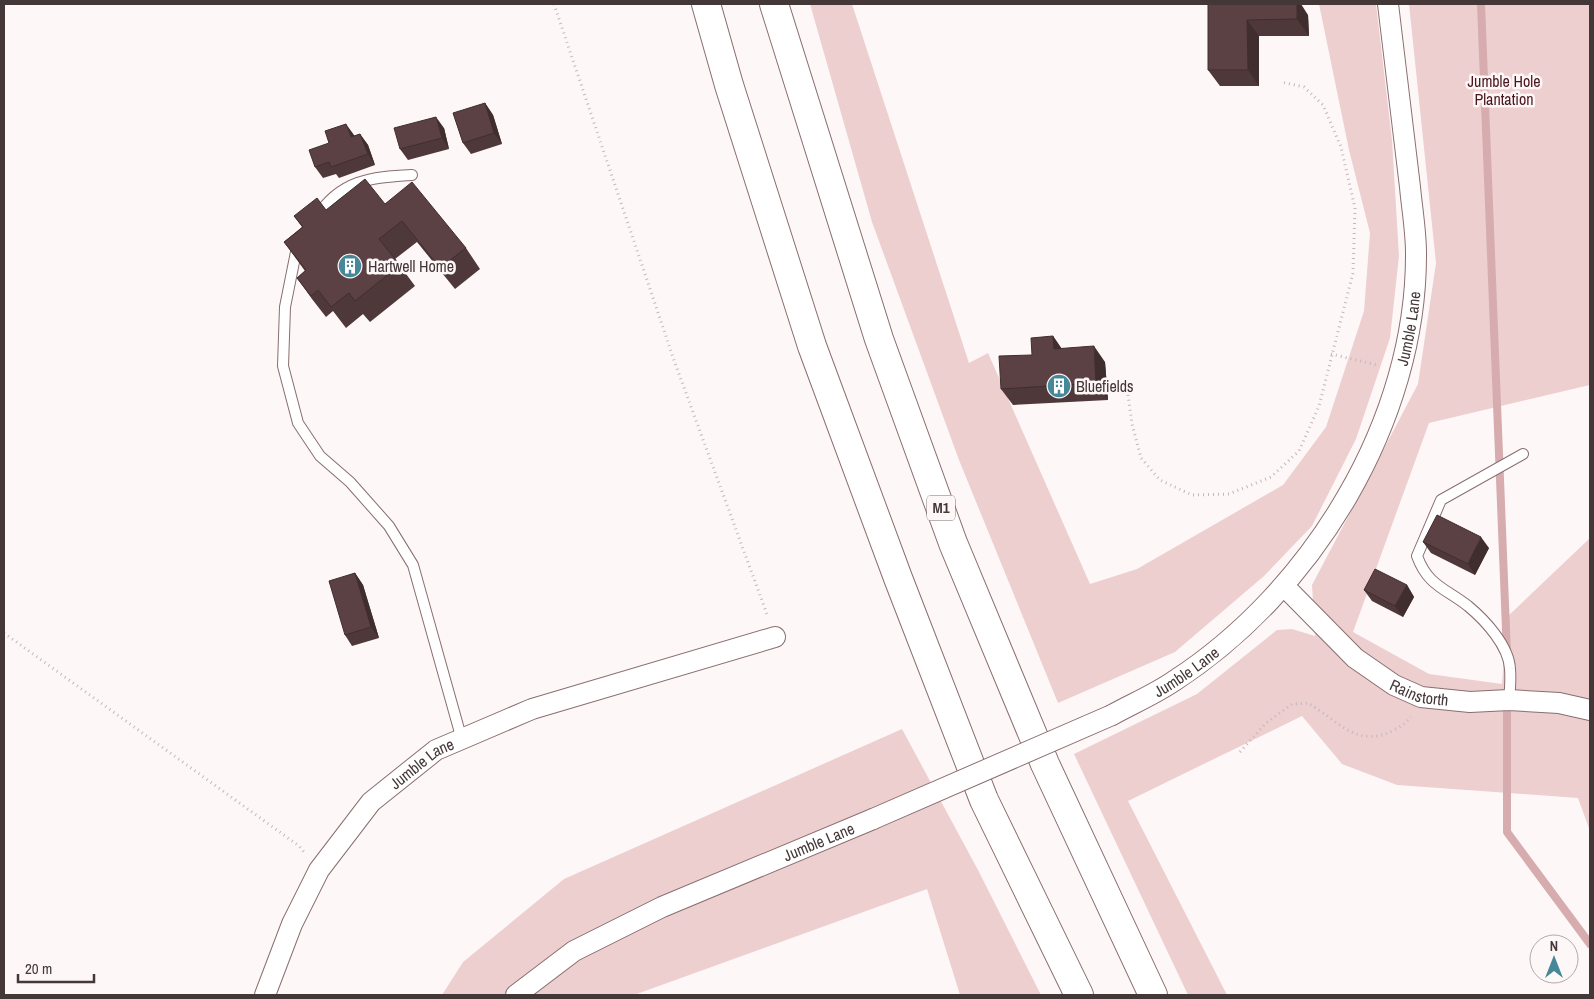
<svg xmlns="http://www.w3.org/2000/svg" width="1594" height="999" viewBox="0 0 1594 999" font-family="'Archivo Narrow',sans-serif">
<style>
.green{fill:#edcfd0}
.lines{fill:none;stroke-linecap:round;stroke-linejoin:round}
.stream{stroke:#d6acae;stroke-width:8}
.service-casing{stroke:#8a6e6f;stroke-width:12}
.minor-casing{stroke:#8a6e6f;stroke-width:22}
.motorway-casing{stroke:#8a6e6f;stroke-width:30}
.path{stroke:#c2b9ba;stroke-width:3;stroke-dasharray:1 4;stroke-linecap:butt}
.service{stroke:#fff;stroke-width:10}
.minor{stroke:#fff;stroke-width:20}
.motorway{stroke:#fff;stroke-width:28}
.minor-bridge-casing{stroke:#8a6e6f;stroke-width:22;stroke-linecap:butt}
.minor-bridge{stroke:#fff;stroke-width:20}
.wall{fill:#4e383a}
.shaded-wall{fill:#402e2f}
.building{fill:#5b4143;stroke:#402e2f}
.labels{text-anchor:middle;stroke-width:5;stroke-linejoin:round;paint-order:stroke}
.shield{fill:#fef7f7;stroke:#7c7171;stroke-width:1}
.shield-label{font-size:15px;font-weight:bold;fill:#443738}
.park-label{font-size:16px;fill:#4b171e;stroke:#fef7f7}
.poi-label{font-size:16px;fill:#443738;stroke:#fef7f7;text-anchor:start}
.street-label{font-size:16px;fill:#443738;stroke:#fef7f7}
</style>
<rect width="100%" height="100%" fill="#fef7f7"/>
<!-- green -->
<g class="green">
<polygon points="810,4 852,4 969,363 988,353 1090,584 1137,569 1283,485 1326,427 1364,311 1370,233 1349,150 1319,4 1376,4 1392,140 1399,256 1390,338 1356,439 1312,526 1264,576 1175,652 1058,703 959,460 872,222"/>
<polygon points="1409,4 1590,4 1590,385 1429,423 1353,632 1429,674 1502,684 1507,617 1590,538 1590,831 1578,798 1397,785 1342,764 1302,716 1128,801 1227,995 1188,995 1074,754 1197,694 1277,630 1292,629 1315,636 1312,585 1418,384 1436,263"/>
<polygon points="902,729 978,870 1041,995 960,995 927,889 634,995 442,995 463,962 564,879"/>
</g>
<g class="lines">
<!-- stream -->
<g class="stream">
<polyline points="1481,4 1507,654"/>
<polyline points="1507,700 1507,832 1590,944"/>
</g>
<!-- service casing -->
<g class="service-casing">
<g id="service">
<path d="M316,218C340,180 371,177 412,175"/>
<polyline points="300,246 296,252 285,307 283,366 298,423 320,456 350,482 389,526 413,565 462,740"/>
<path d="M1509,700C1510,690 1511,680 1510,669C1509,646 1485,620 1468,606C1445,588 1428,586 1417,556L1441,500L1523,454"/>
</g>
</g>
<!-- minor casing -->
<g class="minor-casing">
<g id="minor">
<path id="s1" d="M1285,587L1355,658L1394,685L1421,697L1470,702L1509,700L1559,703L1590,710"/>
<path id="s2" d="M1112,715C1132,704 1155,694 1174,681C1313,591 1417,420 1416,253C1416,231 1412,209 1410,187C1403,126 1395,65 1388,4"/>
<path id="s3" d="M265,995L292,924L319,870L371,802L436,750L532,709L775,637"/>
<path id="s4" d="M516,995L574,951L662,907L873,819"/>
</g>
</g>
<!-- motorway casing -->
<g class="motorway-casing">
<g id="motorway">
<polyline points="706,4 729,85 812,346 898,578 984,800 1079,995"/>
<polyline points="774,4 879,339 953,543 1045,764 1153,995"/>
</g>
</g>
<!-- path -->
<g class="path">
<polyline points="554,4 675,363 768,617"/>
<polyline points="1331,354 1377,365"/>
<polyline points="1126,380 1132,424 1141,458 1160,480 1192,495 1229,494 1271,477 1299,451 1319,406 1353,273 1355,208 1341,147 1323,105 1304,87 1281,82"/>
<polyline points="4,633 299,846 304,852"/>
<path d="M1240,752L1266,723L1292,704L1308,703C1336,719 1357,749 1392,731C1400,727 1405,724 1411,717"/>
</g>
<!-- service -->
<use href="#service" class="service"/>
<!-- minor -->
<use href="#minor" class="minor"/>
<!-- motorway -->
<use href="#motorway" class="motorway"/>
<!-- minor-bridge casing -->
<g class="minor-bridge-casing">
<polyline id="minor-bridge" points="873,819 1112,715"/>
</g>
<!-- minor-bridge -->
<use href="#minor-bridge" class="minor-bridge"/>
</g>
<!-- wall -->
<g class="wall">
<polygon points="1208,4 1308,15 1309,36 1259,36 1259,86 1220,86 1208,70"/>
<polygon points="485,103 493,115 502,144 471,154 463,143"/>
<polygon points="444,128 449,149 408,160 400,149"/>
<polygon points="360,134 368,145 375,165 339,178 336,174 323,178 315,167 354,135 354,136"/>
<polygon points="385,204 466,248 480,269 455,289 417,242 395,259 415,286 370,322 363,314 346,328 333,311 326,317 312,299 297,278 305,271 284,242 302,227 294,216 326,210"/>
<polygon points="1053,336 1061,348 1105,362 1108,400 1013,405 1001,389"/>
<polygon points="1423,542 1489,548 1475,575 1431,553"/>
<polygon points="355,573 363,585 379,638 352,646 345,635"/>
<polygon points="1407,585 1414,597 1403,617 1372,601 1364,590"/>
</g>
<!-- shaded-wall -->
<g class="shaded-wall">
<polygon points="1297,4 1301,4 1308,15 1309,36 1297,19"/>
<polygon points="1247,20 1259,36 1259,86 1248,70"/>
<polygon points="485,103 493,115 502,144 494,133"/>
<polygon points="436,117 444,128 449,149 442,138"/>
<polygon points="346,124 354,135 358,148 351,137"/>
<polygon points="360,134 368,145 375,165 368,154"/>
<polygon points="1053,336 1064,352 1054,349"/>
<polygon points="1094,346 1105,362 1108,400 1096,383"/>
<polygon points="1481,537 1489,548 1475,575 1468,564"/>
<polygon points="355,573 363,585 379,638 371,627"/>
<polygon points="1407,585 1414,597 1403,617 1395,606"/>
</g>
<!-- building -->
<g class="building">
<polygon points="1208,4 1297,4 1297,19 1247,20 1248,70 1208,70"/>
<polygon points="485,103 494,133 463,143 453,113"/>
<polygon points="436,117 442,138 400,149 394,128"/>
<polygon points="346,124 351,137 360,134 368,154 331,167 329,162 315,167 309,150 329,143 325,131"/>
<polygon points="365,179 385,204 412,182 466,248 440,268 402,221 379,239 400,265 355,301 349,293 331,307 318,290 311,296 297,278 306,270 284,242 303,227 294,216 317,198 326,210"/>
<polygon points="1053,336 1054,349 1094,346 1096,383 1001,389 999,356 1032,355 1031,338"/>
<polygon points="1437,515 1481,537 1468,564 1423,542"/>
<polygon points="1375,569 1407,585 1395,606 1364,590"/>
<polygon points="355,573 371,627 345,635 329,581"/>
</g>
<!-- icons -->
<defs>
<g id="building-disc" transform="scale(1.25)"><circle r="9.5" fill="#46889a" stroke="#fef7f7"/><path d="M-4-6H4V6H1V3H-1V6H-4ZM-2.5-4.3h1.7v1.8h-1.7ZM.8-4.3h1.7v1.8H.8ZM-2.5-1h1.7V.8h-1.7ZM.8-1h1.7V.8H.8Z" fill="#fff"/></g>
</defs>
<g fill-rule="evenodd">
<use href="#building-disc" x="350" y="266"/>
<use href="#building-disc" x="1059" y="386"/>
</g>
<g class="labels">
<!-- shield labels -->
<rect class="shield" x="927" y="495.5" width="28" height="25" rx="4"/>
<g class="shield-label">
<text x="941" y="513">M1</text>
</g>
<!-- park labels -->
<g class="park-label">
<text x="1504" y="87">Jumble Hole<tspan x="1504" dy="18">Plantation</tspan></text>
</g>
<!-- poi labels -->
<g class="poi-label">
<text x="368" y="272">Hartwell Home</text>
<text x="1076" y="392">Bluefields</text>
</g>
<!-- street labels -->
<g class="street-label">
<text dy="6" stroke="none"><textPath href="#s2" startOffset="506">Jumble Lane</textPath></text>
<text dy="6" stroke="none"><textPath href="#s2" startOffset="86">Jumble Lane</textPath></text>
<text dy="6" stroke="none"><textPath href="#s1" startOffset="174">Rainstorth</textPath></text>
<text dy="6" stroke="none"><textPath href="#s3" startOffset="286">Jumble Lane</textPath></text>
<text dy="6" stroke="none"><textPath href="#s4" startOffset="341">Jumble Lane</textPath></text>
</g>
</g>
<!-- border -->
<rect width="1594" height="999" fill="none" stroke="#443738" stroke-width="10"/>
<!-- north arrow -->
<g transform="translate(1554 959)"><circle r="24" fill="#fef7f7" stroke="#b4aaab"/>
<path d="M0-4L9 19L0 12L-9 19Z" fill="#46889a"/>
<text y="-8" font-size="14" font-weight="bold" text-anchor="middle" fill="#443738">N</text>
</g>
<!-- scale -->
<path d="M18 974v8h76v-8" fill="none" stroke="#443738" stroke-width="2.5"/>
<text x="25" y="974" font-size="15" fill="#443738" stroke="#fef7f7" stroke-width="4" paint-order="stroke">20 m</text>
</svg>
